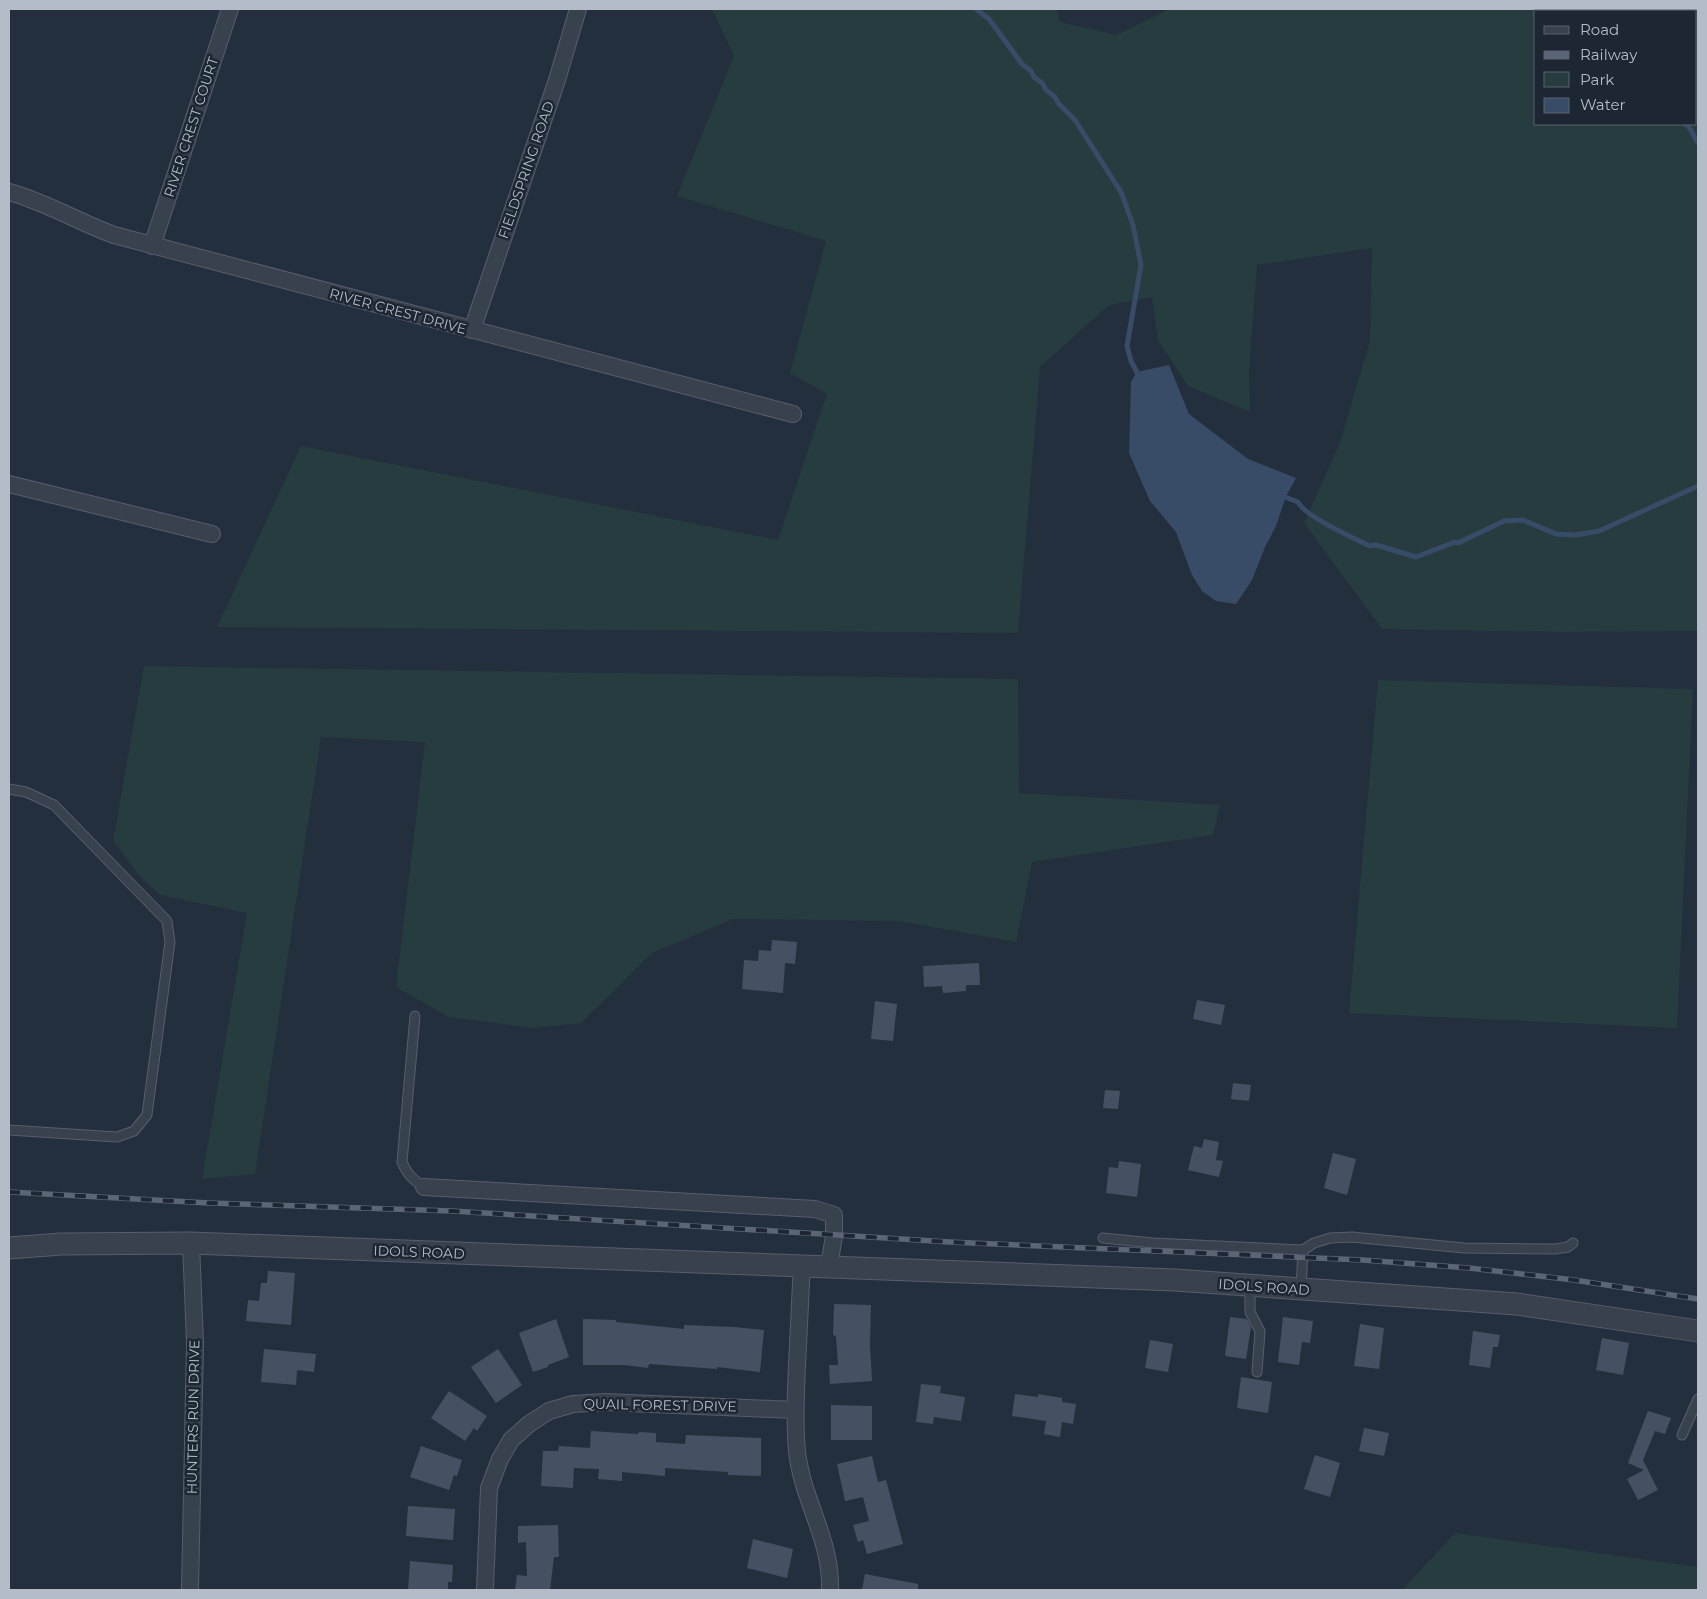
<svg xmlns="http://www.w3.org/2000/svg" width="1707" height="1599" viewBox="0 0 1707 1599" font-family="Montserrat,sans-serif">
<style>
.green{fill:#263c3f;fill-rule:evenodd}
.water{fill:#394c67}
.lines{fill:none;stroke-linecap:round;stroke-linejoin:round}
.stream{stroke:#394c67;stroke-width:5}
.building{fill:#455162}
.service-casing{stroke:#565f6c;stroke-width:11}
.minor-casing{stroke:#565f6c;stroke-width:18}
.tertiary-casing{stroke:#565f6c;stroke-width:23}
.service{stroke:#38414e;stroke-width:9}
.minor{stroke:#38414e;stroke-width:16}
.tertiary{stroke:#38414e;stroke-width:21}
.rail-casing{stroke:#5a6575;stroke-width:5.5}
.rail{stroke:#1d2633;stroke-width:4;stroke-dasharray:11;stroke-linecap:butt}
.labels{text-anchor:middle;stroke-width:5;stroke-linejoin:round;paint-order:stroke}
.street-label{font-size:14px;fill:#b4bcc9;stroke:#1d2633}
</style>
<rect width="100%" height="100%" fill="#242f3e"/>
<!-- green -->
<g class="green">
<path d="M712,9H1057L1060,22L1116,35L1166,11L1167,9H1698V631L1562,632L1382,629L1304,523L1339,445L1370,341L1372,248L1257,265L1249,370L1250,412L1188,386L1158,340L1152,297L1109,305L1040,367L1018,633L217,627L301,446L778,540L827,394L790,373L826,241L677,196L734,56ZM1536,11H1696V124H1536Z"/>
<polygon points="144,666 1018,679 1019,793 1220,805 1213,835 1032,862 1016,942 899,921 733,919 652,953 581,1023 532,1028 449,1017 396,987 425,742 321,737 255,1174 202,1179 247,913 160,895 140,876 113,841"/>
<polygon points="1378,680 1693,689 1677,1028 1349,1013"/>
<polygon points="1455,1533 1698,1567 1698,1590 1402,1590"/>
</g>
<!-- water -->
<polygon class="water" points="1169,365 1189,414 1248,459 1296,478 1286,496 1276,526 1265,547 1252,580 1236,604 1216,601 1202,591 1192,575 1176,532 1150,501 1129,453 1131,382 1137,372"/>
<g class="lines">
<!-- stream -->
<g class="stream">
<polyline points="976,9 989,19 1022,64 1031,71 1034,77 1043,84 1046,90 1055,97 1058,103 1075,120 1121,192 1133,225 1141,265 1127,346 1131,361 1140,378"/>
<polyline points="1591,9 1593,11"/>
<polyline points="1685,124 1689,127 1698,143"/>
<path d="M1280,495L1298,502C1304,516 1355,539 1370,546L1376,545L1416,557L1455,542L1458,543L1504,521L1523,520L1556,534L1575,535L1599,531L1698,486"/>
</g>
</g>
<!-- building -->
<g class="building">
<polygon points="772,940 797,942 795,964 785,963 783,993 742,989 744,960 758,961 759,950 771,951"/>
<polygon points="979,963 980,985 966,985 966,991 943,993 942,986 924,987 923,966"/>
<polygon points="1197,1000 1225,1005 1221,1025 1193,1019"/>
<polygon points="875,1001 897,1004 893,1041 871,1039"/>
<polygon points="1233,1083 1251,1085 1249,1101 1231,1099"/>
<polygon points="1105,1090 1120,1091 1118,1109 1103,1108"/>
<polygon points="1204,1139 1219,1142 1216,1160 1223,1161 1219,1177 1188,1170 1194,1146 1202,1148"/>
<polygon points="1333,1153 1356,1159 1347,1195 1324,1188"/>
<polygon points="1119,1161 1141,1164 1137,1197 1106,1193 1109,1167 1118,1168"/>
<polygon points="268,1271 295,1273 291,1325 246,1321 248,1300 259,1301 261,1283 267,1283"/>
<polygon points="834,1304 871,1305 870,1345 872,1381 830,1384 829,1365 838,1365 836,1336 833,1335"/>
<polygon points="1230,1317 1247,1319 1251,1327 1246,1359 1225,1356"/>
<polygon points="1283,1317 1313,1321 1310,1343 1302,1342 1299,1365 1278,1362"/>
<polygon points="556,1319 569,1357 548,1365 548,1367 533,1372 519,1333"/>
<polygon points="583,1319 616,1320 616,1322 684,1329 684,1325 734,1327 764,1330 760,1372 717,1367 717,1369 649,1364 648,1368 624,1365 583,1365"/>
<polygon points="1360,1324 1384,1328 1379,1369 1354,1366"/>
<polygon points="1473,1331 1500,1335 1498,1347 1493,1347 1490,1368 1469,1365"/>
<polygon points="1602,1338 1629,1343 1623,1375 1596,1370"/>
<polygon points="1150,1340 1173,1344 1168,1372 1145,1368"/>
<polygon points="264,1349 316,1354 314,1372 297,1370 296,1385 261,1382"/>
<polygon points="498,1349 522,1385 496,1403 471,1367"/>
<polygon points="1241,1377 1272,1382 1268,1413 1237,1408"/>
<polygon points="921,1384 941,1386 940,1393 965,1397 961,1421 934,1417 933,1424 916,1422"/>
<polygon points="449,1391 487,1416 477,1431 474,1428 465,1441 431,1418"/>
<polygon points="1015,1394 1038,1397 1038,1394 1062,1398 1062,1402 1076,1404 1073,1424 1062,1422 1060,1437 1044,1434 1046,1421 1012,1416"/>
<polygon points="831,1405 872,1406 872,1440 831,1440"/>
<polygon points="1648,1411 1671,1418 1665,1434 1655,1431 1643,1460 1658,1490 1638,1500 1627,1479 1644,1470 1628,1463"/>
<polygon points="1364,1428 1389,1433 1384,1456 1359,1451"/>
<polygon points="591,1431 638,1434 639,1432 656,1433 656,1442 685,1444 686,1435 761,1438 761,1476 728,1475 728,1472 665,1468 665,1476 622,1472 622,1481 598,1479 599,1469 574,1468 573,1488 541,1486 543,1451 558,1451 559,1446 590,1448"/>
<polygon points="421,1446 462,1460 457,1476 454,1475 449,1490 410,1477"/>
<polygon points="1315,1455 1340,1463 1330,1497 1304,1489"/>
<polygon points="872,1456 878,1482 886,1480 903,1544 867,1554 863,1540 858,1542 853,1525 869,1521 863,1497 845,1501 837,1464"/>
<polygon points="408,1506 455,1509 453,1540 406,1536"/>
<polygon points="558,1525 559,1557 554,1557 550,1590 515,1590 517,1575 527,1576 526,1542 518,1543 518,1526"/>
<polygon points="753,1539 793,1549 787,1578 747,1568"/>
<polygon points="410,1561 453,1565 452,1582 448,1582 448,1590 408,1590"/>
<polygon points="865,1574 918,1584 918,1590 862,1590"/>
</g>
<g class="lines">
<!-- service casing -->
<g class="service-casing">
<g id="service">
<polyline points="9,789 26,792 54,805 167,921 170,942 147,1115 134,1131 117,1137 9,1130"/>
<path d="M415,1016L402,1162C407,1174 413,1180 424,1187"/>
<polyline points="1103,1238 1153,1243 1303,1250 1301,1289"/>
<polyline points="1303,1250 1314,1243 1330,1238 1352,1237 1464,1248 1555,1249 1568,1247 1573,1243"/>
<polyline points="1250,1286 1250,1312 1260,1331 1257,1372"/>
<polyline points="1682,1435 1698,1399"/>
</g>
</g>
<!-- minor casing -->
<g class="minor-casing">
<g id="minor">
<path d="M9,192C46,202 78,222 114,235L793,414"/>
<polyline points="152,246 230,9"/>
<polyline points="472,330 557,80 578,9"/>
<polyline points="9,484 212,534"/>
<polyline points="424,1187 815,1209 834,1215 834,1236 829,1266"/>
<path d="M802,1265C800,1298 799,1331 797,1364C796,1393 794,1422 797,1451C802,1500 832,1540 830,1590"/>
<polyline points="190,1590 195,1343 191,1243"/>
<polyline points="485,1590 489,1488 500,1459 511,1440 529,1424 549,1411 573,1404 605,1402 795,1410"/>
</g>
</g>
<!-- tertiary casing -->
<g class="tertiary-casing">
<polyline id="tertiary" points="9,1248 61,1244 191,1243 1175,1280 1517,1304 1698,1331"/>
</g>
<!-- service -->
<use href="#service" class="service"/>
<!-- minor -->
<use href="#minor" class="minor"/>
<!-- tertiary -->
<use href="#tertiary" class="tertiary"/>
<!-- rail casing -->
<g class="rail-casing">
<polyline id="rail" points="9,1192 209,1203 452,1211 949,1242 1363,1260 1469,1268 1574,1280 1698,1299"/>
</g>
<!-- rail -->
<use href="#rail" class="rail"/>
</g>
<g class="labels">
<!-- street labels -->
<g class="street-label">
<text transform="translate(191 127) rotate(-72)" y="5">RIVER CREST COURT</text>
<text transform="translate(526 170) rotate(-71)" y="5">FIELDSPRING ROAD</text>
<text transform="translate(398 311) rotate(15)" y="5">RIVER CREST DRIVE</text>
<text transform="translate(419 1252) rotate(2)" y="5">IDOLS ROAD</text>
<text transform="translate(1264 1287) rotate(4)" y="5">IDOLS ROAD</text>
<text transform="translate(660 1405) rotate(1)" y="5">QUAIL FOREST DRIVE</text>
<text transform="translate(193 1417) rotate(-89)" y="5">HUNTERS RUN DRIVE</text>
</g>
</g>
<!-- border -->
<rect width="1707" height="1599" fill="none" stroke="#b4bcc9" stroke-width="20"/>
<!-- legend -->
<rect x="1534" y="10" width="162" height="115" fill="#1d2633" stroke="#59626f"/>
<rect x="1544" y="26" width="25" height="8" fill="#38414e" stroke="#59626f"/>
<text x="1580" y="35" font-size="15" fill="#b4bcc9">Road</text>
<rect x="1544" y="51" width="25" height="8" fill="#5a6575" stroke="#59626f"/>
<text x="1580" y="60" font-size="15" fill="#b4bcc9">Railway</text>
<rect x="1544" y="72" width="25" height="15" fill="#263c3f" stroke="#59626f"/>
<text x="1580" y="85" font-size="15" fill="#b4bcc9">Park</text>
<rect x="1544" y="98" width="25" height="15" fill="#394c67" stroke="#59626f"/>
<text x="1580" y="110" font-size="15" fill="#b4bcc9">Water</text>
</svg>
